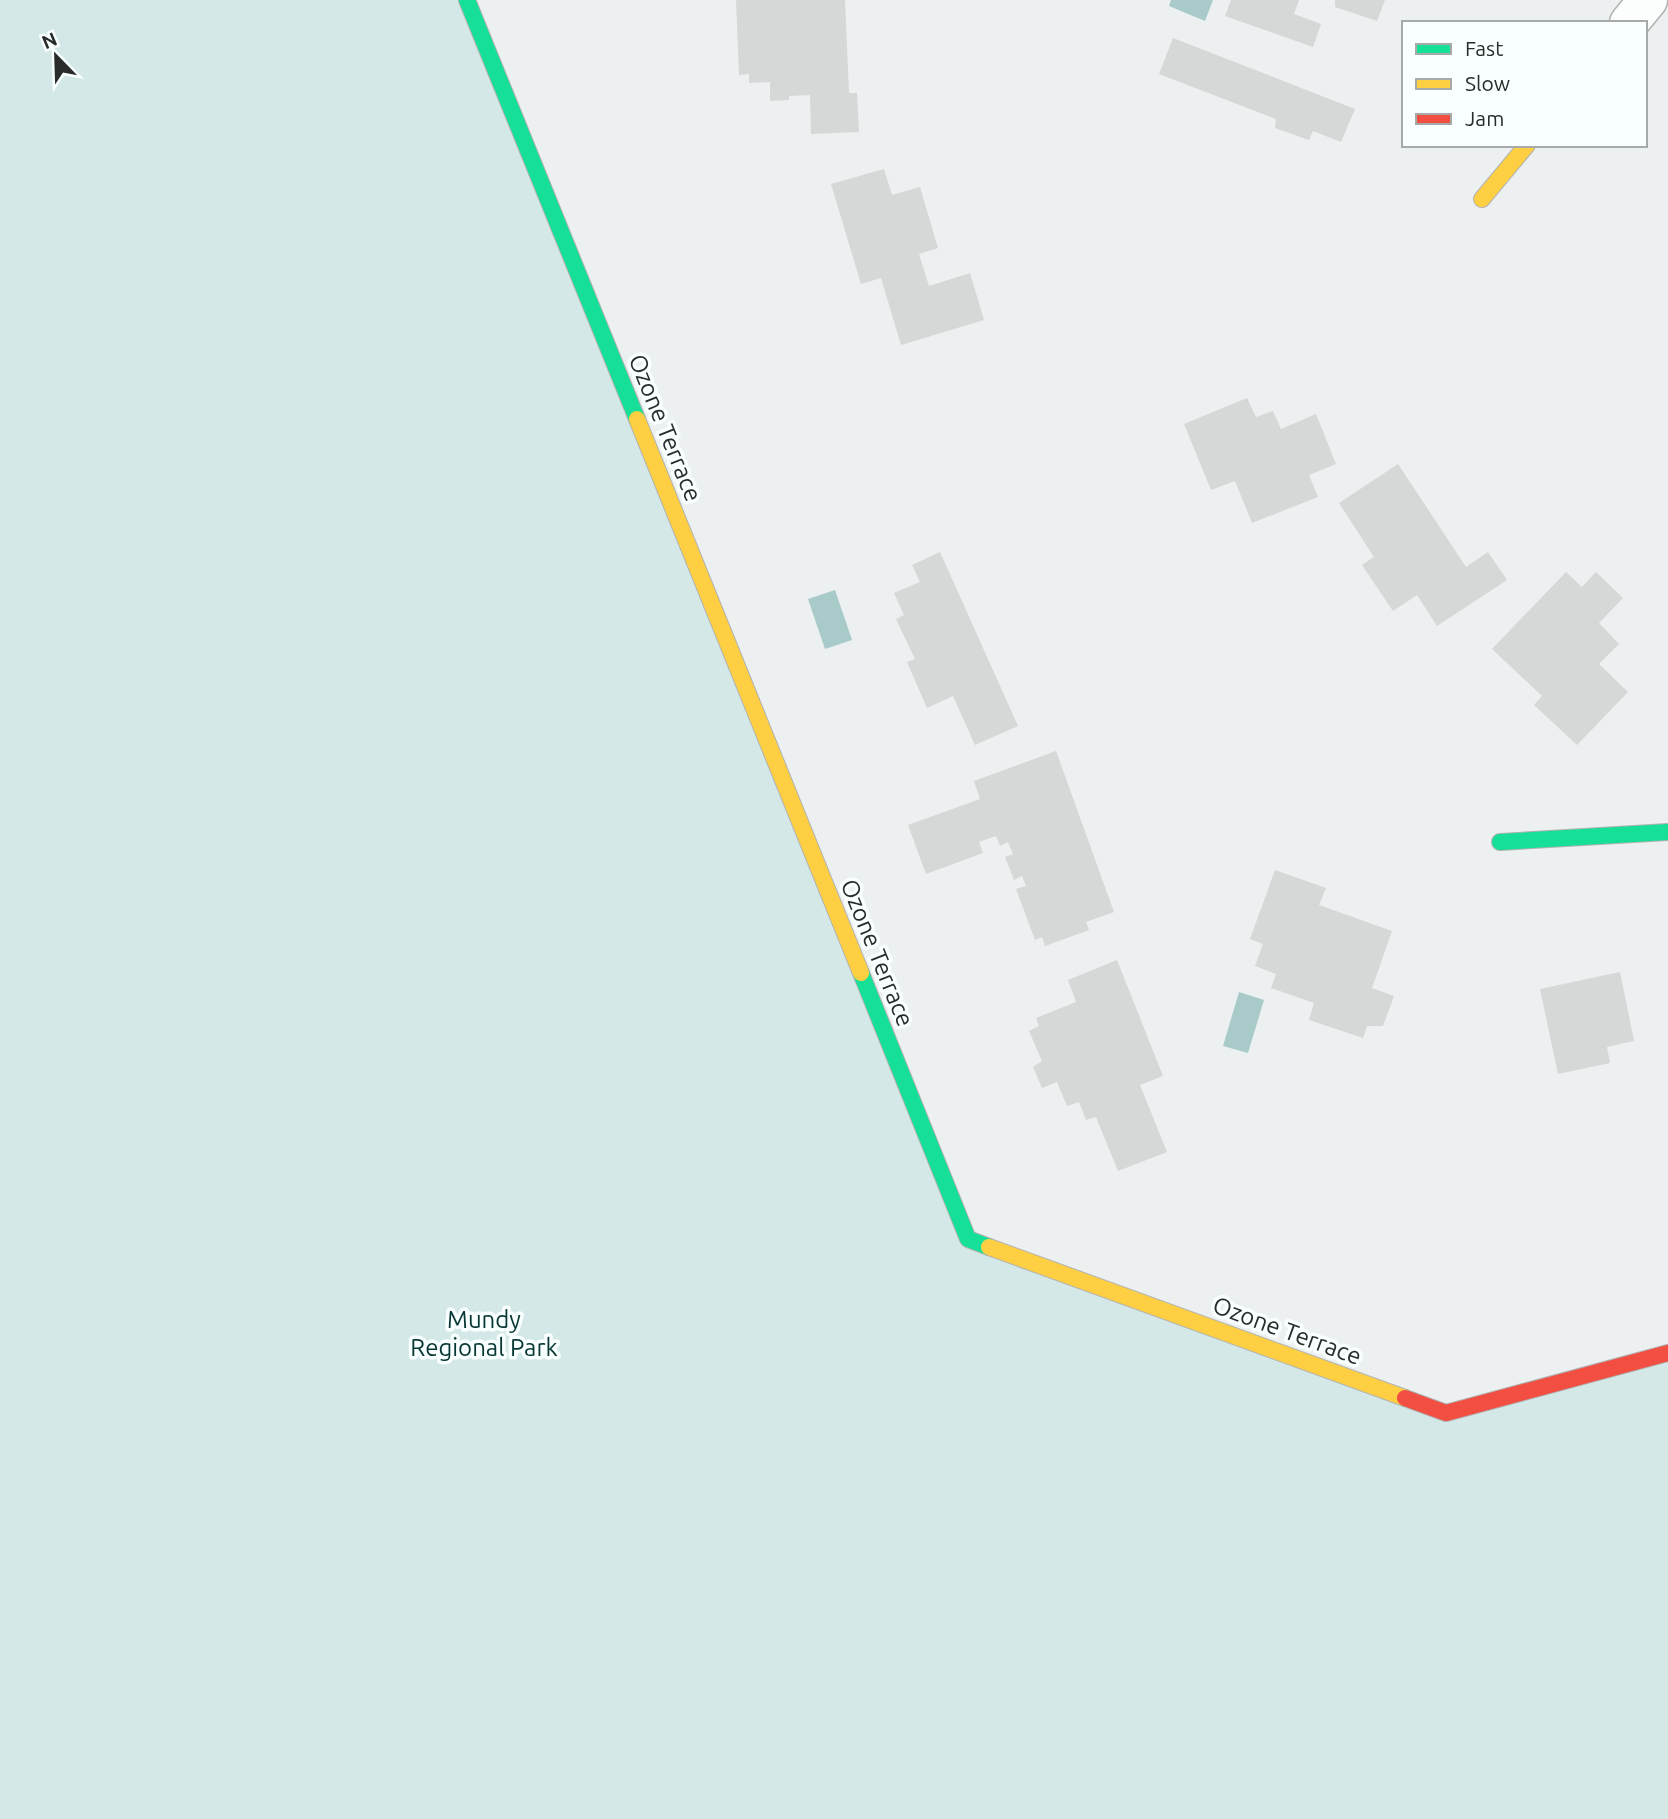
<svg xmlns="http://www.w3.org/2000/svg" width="1668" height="1819" viewBox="0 0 1668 1819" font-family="Ubuntu,sans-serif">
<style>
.green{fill:#d4e9e7}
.water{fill:#a8cbc9}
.building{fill:#d6d7d7}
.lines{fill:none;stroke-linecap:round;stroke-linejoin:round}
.street-casing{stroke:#b0b2b2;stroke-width:41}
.fast-casing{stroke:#b0b2b2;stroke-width:18}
.slow-casing{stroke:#b0b2b2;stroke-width:18}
.jam-casing{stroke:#b0b2b2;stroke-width:18}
.street{stroke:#fcfdfd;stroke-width:38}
.fast{stroke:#16e098;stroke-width:16}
.slow{stroke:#ffcf43;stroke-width:16}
.jam{stroke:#f24e42;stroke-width:16}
.labels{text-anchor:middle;stroke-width:7;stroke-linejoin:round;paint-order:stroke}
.street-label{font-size:24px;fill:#2a2c2c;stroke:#f8fffe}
.park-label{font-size:24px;fill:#073735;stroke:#f8fffe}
</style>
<rect width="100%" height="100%" fill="#ecf0f0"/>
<!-- green -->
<polygon class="green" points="0,0 467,0 968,1239 1445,1413 1668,1353 1668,1819 0,1819"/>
<!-- water -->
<g class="water">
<polygon points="1171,0 1213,0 1205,21 1169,6"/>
<polygon points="835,590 852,640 825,649 808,599"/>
<polygon points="1239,992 1264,1000 1248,1053 1223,1046"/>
</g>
<!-- building -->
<g class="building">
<polygon points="736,0 845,0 849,93 857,93 859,132 811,134 810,95 789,96 789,100 770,101 770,82 749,83 749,74 739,75"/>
<polygon points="1231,0 1299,0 1294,14 1321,24 1313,47 1225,16"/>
<polygon points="1335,0 1385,0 1377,21 1335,7"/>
<polygon points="1173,38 1355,109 1341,142 1313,131 1309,140 1275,128 1276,119 1159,74"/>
<polygon points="884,169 892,195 920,187 938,248 919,254 929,286 970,273 984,320 901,345 881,278 861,284 831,184"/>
<polygon points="1247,398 1256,417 1273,411 1281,429 1316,414 1336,464 1309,475 1318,497 1252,523 1235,481 1211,490 1184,424"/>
<polygon points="1398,464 1466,567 1488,552 1507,580 1437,626 1417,595 1393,611 1362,565 1374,557 1339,503"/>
<polygon points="940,552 1018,726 975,745 953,696 927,708 907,662 915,659 896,619 904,615 894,593 920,582 912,565"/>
<polygon points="1566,572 1582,587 1596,572 1623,598 1599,623 1619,644 1599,664 1628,692 1577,745 1534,705 1542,696 1492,649"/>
<polygon points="1056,751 1114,912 1086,922 1089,930 1045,946 1042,937 1035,940 1016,889 1026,886 1022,876 1014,880 1005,857 1013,854 1008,842 1000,846 996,836 979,842 983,853 926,874 908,825 980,799 974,781"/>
<polygon points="1275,870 1326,888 1319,905 1392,931 1372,988 1394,996 1383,1026 1367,1026 1363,1038 1309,1020 1314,1003 1271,988 1276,974 1255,966 1263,944 1250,939"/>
<polygon points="1117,960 1163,1076 1140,1085 1167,1152 1118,1171 1096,1117 1086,1120 1079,1102 1067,1106 1057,1082 1042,1088 1033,1067 1042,1061 1029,1031 1039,1026 1036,1018 1076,1002 1068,980"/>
<polygon points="1620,972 1634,1041 1607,1047 1610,1063 1558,1074 1540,989"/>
</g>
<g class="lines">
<!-- street casing -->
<g class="street-casing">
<polyline id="street" points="1629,23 1648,0"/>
</g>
<!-- fast casing -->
<g class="fast-casing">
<g id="fast">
<polyline points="467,0 637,419"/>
<polyline points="1500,842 1668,832"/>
<polyline points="861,973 968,1239 989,1247"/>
</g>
</g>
<!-- slow casing -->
<g class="slow-casing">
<g id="slow">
<polyline points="1482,199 1527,145"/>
<polyline points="637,419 861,973"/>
<polyline points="989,1247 1405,1398"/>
</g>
</g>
<!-- jam casing -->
<g class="jam-casing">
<polyline id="jam" points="1405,1398 1446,1413 1668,1353"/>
</g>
<!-- street -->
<use href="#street" class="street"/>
<!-- fast -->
<use href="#fast" class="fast"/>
<!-- slow -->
<use href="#slow" class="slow"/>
<!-- jam -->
<use href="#jam" class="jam"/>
</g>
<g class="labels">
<!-- street labels -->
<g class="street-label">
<text transform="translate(665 428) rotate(68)" y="8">Ozone Terrace</text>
<text transform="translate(877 953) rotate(68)" y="8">Ozone Terrace</text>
<text transform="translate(1287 1331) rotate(20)" y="8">Ozone Terrace</text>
</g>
<!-- park labels -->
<g class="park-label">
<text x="484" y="1328">Mundy<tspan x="484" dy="28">Regional Park</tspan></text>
</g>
</g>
<!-- legend -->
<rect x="1402" y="21" width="245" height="126" fill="#f8fffe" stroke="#a6abaa" stroke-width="2"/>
<rect x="1416" y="44" width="35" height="10" fill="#16e098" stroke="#a6abaa" stroke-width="2"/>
<text x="1465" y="56" font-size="21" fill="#2a2c2c">Fast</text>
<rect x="1416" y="79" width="35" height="10" fill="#ffcf43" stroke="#a6abaa" stroke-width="2"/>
<text x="1465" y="91" font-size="21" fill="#2a2c2c">Slow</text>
<rect x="1416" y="114" width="35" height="10" fill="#f24e42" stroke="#a6abaa" stroke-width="2"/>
<text x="1465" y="126" font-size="21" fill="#2a2c2c">Jam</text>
<!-- north arrow -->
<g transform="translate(56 56) rotate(337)" stroke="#f8fffe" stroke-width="5" paint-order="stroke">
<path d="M0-5L12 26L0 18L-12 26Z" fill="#2a2c2c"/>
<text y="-10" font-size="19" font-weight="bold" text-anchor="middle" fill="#2a2c2c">N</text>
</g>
</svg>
